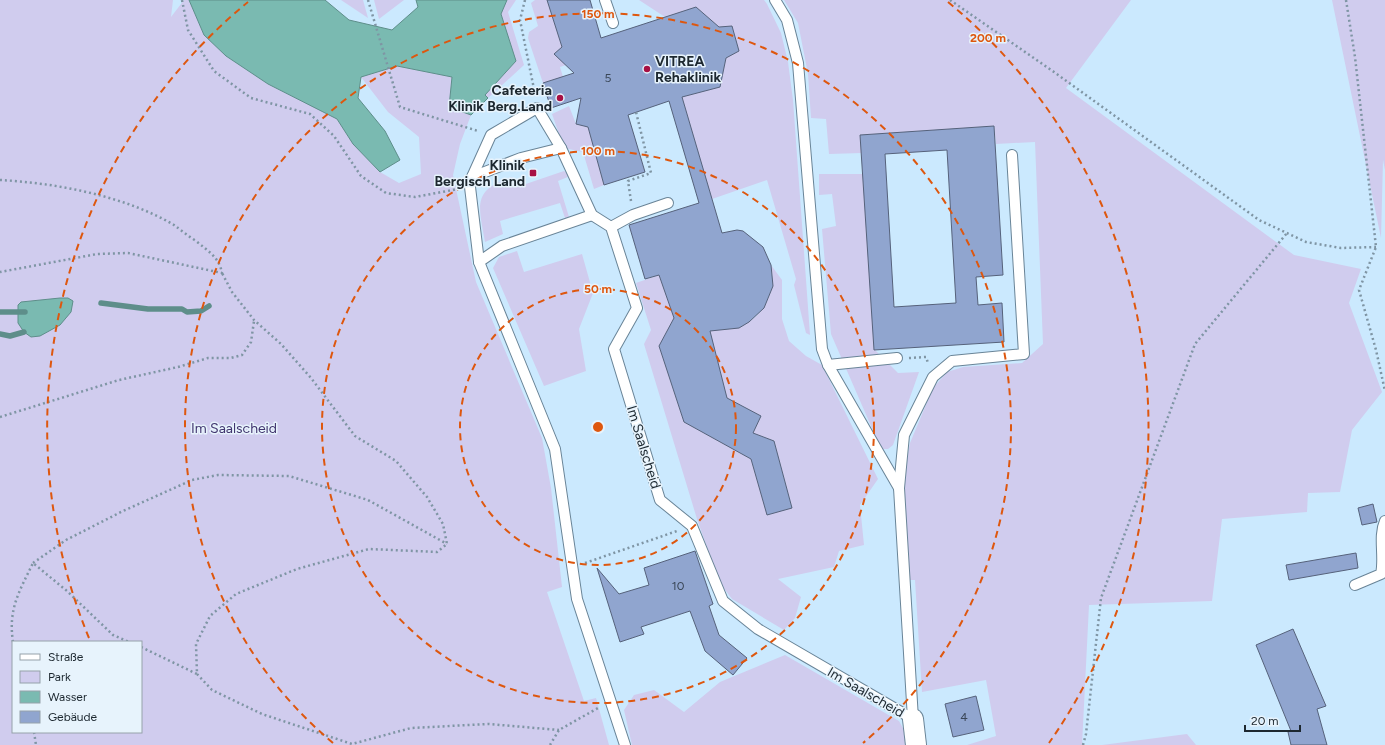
<svg xmlns="http://www.w3.org/2000/svg" width="1385" height="745" viewBox="0 0 1385 745" font-family="Figtree,sans-serif">
<style>
.green{fill:#d0ccee;fill-rule:evenodd}
.water{fill:#7abab1;stroke:#5e8e8a}
.lines{fill:none;stroke-linecap:round;stroke-linejoin:round}
.stream{stroke:#5e8e8a;stroke-width:5.5}
.building{fill:#90a5cf;stroke:#56627b;fill-rule:evenodd}
.lane-casing{stroke:#698497;stroke-width:12}
.street-casing{stroke:#698497;stroke-width:22}
.path{stroke:#7f95a4;stroke-width:2.5;stroke-dasharray:2 3;stroke-linecap:butt}
.lane{stroke:#fff;stroke-width:10}
.street{stroke:#fff;stroke-width:20}
.ring{fill:none;stroke:#de570e;stroke-width:2;stroke-dasharray:7 5}
.poi-dot{fill:#a71044;stroke:#e7f3fc;stroke-width:1.5}
.labels{text-anchor:middle;stroke-width:3;stroke-linejoin:round;paint-order:stroke}
.number-label{font-size:12px;fill:#3a4758}
.poi-label{font-size:14px;font-weight:bold;fill:#1d2830;stroke:#e7f3fc;text-anchor:end}
.park-label{font-size:14px;fill:#41356f;stroke:#e7f3fc}
.street-label{font-size:14px;fill:#1d2830;stroke:#e7f3fc}
.centre{fill:#de570e;stroke:#e7f3fc;stroke-width:2}
.ring-label{font-size:12px;text-anchor:middle;font-weight:bold;fill:#de570e;stroke:#e7f3fc;stroke-width:3;stroke-linejoin:round;paint-order:stroke}
</style>
<rect width="100%" height="100%" fill="#cbe9fe"/>
<!-- green -->
<g class="green">
<path d="M0,0H173L171,17L184,0H189L204,35L226,56L268,84L337,119L353,144L380,172L399,183L421,174L419,137L388,112L361,77L397,66L452,77L449,107L471,115L460,144L453,175L476,282L542,438L551,488L562,587L547,592L584,701L596,698L609,745H0ZM13,642H141V732H13Z"/>
<polygon points="341,0 363,0 368,18"/>
<polygon points="374,0 404,0 379,19"/>
<polygon points="507,0 516,0 508,12 524,65 488,98 485,95 516,61 500,14"/>
<polygon points="535,0 547,0 562,47 555,54 566,65 560,67 563,77 543,83 528,38 529,32 538,26 531,3"/>
<polygon points="639,0 764,0 767,4 781,33 788,62 793,100 810,335 806,333 794,285 796,279 767,180 712,199 682,97 720,87 726,58 739,50 732,27 719,27 696,7 665,17"/>
<polygon points="784,0 1131,0 1066,88 1294,255 1361,269 1349,303 1382,392 1352,430 1340,492 1308,493 1307,512 1222,519 1212,601 1089,605 1082,745 967,745 996,736 986,680 922,692 915,580 907,580 901,489 910,443 933,388 947,372 963,367 1022,363 1043,344 1035,142 996,144 994,126 861,135 862,153 829,154 826,119 811,118 808,74 798,23"/>
<polygon points="1332,0 1385,0 1385,170 1383,160 1381,238"/>
<polygon points="569,106 576,124 588,127 604,185 594,189 583,152 564,148 552,114"/>
<path d="M564,171L570,176L558,181L569,217L565,218L560,203L500,221L503,234L485,242C479,206 471,190 512,177L517,187Z"/>
<polygon points="819,174 863,174 875,350 898,373 919,372 893,445 888,449 881,449 831,334 822,229 836,226 832,194 819,195"/>
<polygon points="517,251 524,272 582,254 593,293 579,329 586,371 544,386 493,268 499,257"/>
<path d="M771,265L782,280V319L789,341L806,356L822,365L878,479L860,505L864,545L839,551L834,567L778,579L801,597L795,618L784,630L732,599L719,582L697,519L644,344L651,330L636,283L659,275L674,318L659,346L684,422L751,459L768,515L792,507L774,441L753,433L761,416L727,398L709,328C749,337 779,304 771,265Z"/>
<polygon points="785,655 899,721 908,737 908,745 632,745 624,710 634,695 654,690 684,712 720,682"/>
<polygon points="1187,734 1196,745 1102,745"/>
</g>
<!-- water -->
<g class="water">
<polygon points="189,0 325,0 349,20 392,30 418,7 416,0 507,0 501,14 516,61 485,95 488,98 471,115 449,107 452,77 397,66 361,77 358,98 385,131 400,160 380,172 353,144 337,119 268,84 226,56 204,35"/>
<polygon points="60,298 68,298 73,301 71,312 60,325 40,336 31,337 24,332 18,323 18,305 21,302"/>
</g>
<g class="lines">
<!-- stream -->
<g class="stream">
<polyline points="101,303 148,309 182,309 187,312 201,311 209,306"/>
<polyline points="0,312 25,312"/>
<polyline points="0,334 10,336 24,332"/>
</g>
</g>
<!-- building -->
<g class="building">
<polygon points="547,0 590,0 601,38 696,7 719,27 732,26 739,51 726,58 720,87 682,97 722,233 737,230 743,231 763,247 771,265 773,286 764,308 749,322 739,328 710,331 727,398 761,416 753,433 774,441 792,508 767,515 751,459 684,422 659,346 674,318 659,275 645,279 629,225 699,203 669,101 628,115 645,172 604,185 588,127 576,124 581,98 551,108 547,96 543,83 574,73 554,54 562,47"/>
<path d="M994,126L1003,275L976,277L978,305L1002,303L1004,342L874,350L860,135ZM947,150L956,303L894,307L885,154Z"/>
<polygon points="1373,504 1377,522 1362,525 1358,508"/>
<polygon points="695,551 713,604 709,606 719,635 747,658 733,675 705,651 690,611 641,627 644,634 620,642 597,568 619,594 649,585 644,568"/>
<polygon points="1356,553 1358,568 1289,580 1286,565"/>
<polygon points="1293,629 1326,706 1317,709 1327,745 1291,745 1288,732 1291,731 1256,645"/>
<polygon points="976,696 984,730 953,737 945,704"/>
</g>
<g class="lines">
<!-- lane casing -->
<g class="lane-casing">
<g id="lane">
<polyline points="605,0 613,23"/>
<polyline points="775,0 787,20 798,63 822,349 828,365 899,488"/>
<polyline points="472,177 521,158 561,148"/>
<polyline points="611,227 633,215 668,203"/>
<polyline points="479,262 502,246 592,215"/>
<polyline points="828,365 897,358"/>
<path d="M1355,585L1381,574C1385,557 1378,537 1385,521"/>
<polyline points="913,719 899,488 904,435 933,377 952,361 1024,354 1012,155"/>
<polyline points="625,745 577,599 555,449 479,262 470,187 472,177 491,135 537,108 561,148 592,215 611,227 637,308 614,349 660,500 692,526 723,601 758,629 913,719"/>
</g>
</g>
<!-- street casing -->
<g class="street-casing">
<polyline id="street" points="913,719 916,745"/>
</g>
<!-- path -->
<g class="path">
<polyline points="182,0 188,30 214,71 251,98 310,114 334,136 361,176 386,193 415,197 458,189"/>
<polyline points="368,0 400,107 478,131"/>
<polyline points="525,0 520,20 535,94"/>
<polyline points="950,0 1054,72 1259,220 1306,242 1341,248 1376,247"/>
<polyline points="1346,0 1355,57 1376,247 1359,290 1376,350 1385,391"/>
<path d="M0,180C56,183 125,196 174,225C181,230 188,236 196,241C208,251 219,257 222,273L128,253L97,254L0,272"/>
<polyline points="631,201 628,181 651,173 636,112"/>
<polyline points="909,358 926,357 928,363"/>
<polyline points="0,417 119,380 178,367 208,358 231,358 242,355 251,342 254,321"/>
<polyline points="33,563 66,540 123,511 192,480 218,475 289,476 368,500 447,544"/>
<polyline points="585,563 677,531"/>
<path d="M13,642C8,609 19,592 33,563L67,591L113,635L129,642"/>
<polyline points="141,647 197,674 196,644 210,616 236,594 297,569 369,549 437,552 447,544 443,524 427,497 396,461 355,436 311,378 281,344 254,320 232,292 222,273"/>
<polyline points="197,674 212,690 262,714 352,744 411,728 489,724 559,730"/>
<polyline points="34,732 36,745"/>
<polyline points="550,745 559,730 598,708"/>
<polyline points="1083,745 1086,734 1101,598 1195,344 1287,233"/>
</g>
<!-- lane -->
<use href="#lane" class="lane"/>
<!-- street -->
<use href="#street" class="street"/>
</g>
<!-- distance rings -->
<g class="ring">
<circle cx="598" cy="427" r="138"/>
<circle cx="598" cy="427" r="276"/>
<path d="M333 743A413 413 0 1 1 863 743"/>
<path d="M89 638A551 551 0 0 1 248 2M948 2A551 551 0 0 1 1049 743"/>
</g>
<!-- markers -->
<g class="poi-dot">
<circle cx="647" cy="69" r="4"/>
<circle cx="560" cy="98" r="4"/>
<rect x="529" y="169" width="8" height="8" rx="2"/>
</g>
<g class="labels">
<!-- number labels -->
<g class="number-label">
<text x="608" y="82">5</text>
<text x="678" y="590">10</text>
<text x="964" y="721">4</text>
</g>
<!-- poi labels -->
<g class="poi-label">
<text x="655" y="66" text-anchor="start">VITREA<tspan x="655" dy="16">Rehaklinik</tspan></text>
<text x="552" y="95">Cafeteria<tspan x="552" dy="16">Klinik Berg.Land</tspan></text>
<text x="525" y="170">Klinik<tspan x="525" dy="16">Bergisch Land</tspan></text>
</g>
<!-- park labels -->
<g class="park-label">
<text x="234" y="433">Im Saalscheid</text>
</g>
<!-- street labels -->
<g class="street-label">
<text transform="translate(644 447) rotate(73)" y="5">Im Saalscheid</text>
<text transform="translate(866 692) rotate(30)" y="5">Im Saalscheid</text>
</g>
</g>
<circle cx="598" cy="427" r="6" class="centre"/>
<g class="ring-label">
<text x="598" y="18">150 m</text>
<text x="988" y="42">200 m</text>
<text x="598" y="155">100 m</text>
<text x="598" y="293">50 m</text>
</g>
<!-- legend -->
<rect x="12" y="641" width="130" height="92" fill="#e7f3fc" stroke="#96a2aa"/>
<rect x="20" y="654" width="20" height="6" fill="#ffffff" stroke="#96a2aa"/>
<text x="48" y="661" font-size="12" fill="#1d2830">Straße</text>
<rect x="20" y="671" width="20" height="12" fill="#d0ccee" stroke="#96a2aa"/>
<text x="48" y="681" font-size="12" fill="#1d2830">Park</text>
<rect x="20" y="691" width="20" height="12" fill="#7abab1" stroke="#96a2aa"/>
<text x="48" y="701" font-size="12" fill="#1d2830">Wasser</text>
<rect x="20" y="711" width="20" height="12" fill="#90a5cf" stroke="#96a2aa"/>
<text x="48" y="721" font-size="12" fill="#1d2830">Gebäude</text>
<!-- scale -->
<path d="M1245 725v6h55v-6" fill="none" stroke="#1d2830" stroke-width="2"/>
<text x="1251" y="725" font-size="12" fill="#1d2830" stroke="#e7f3fc" stroke-width="3" paint-order="stroke">20 m</text>
</svg>
